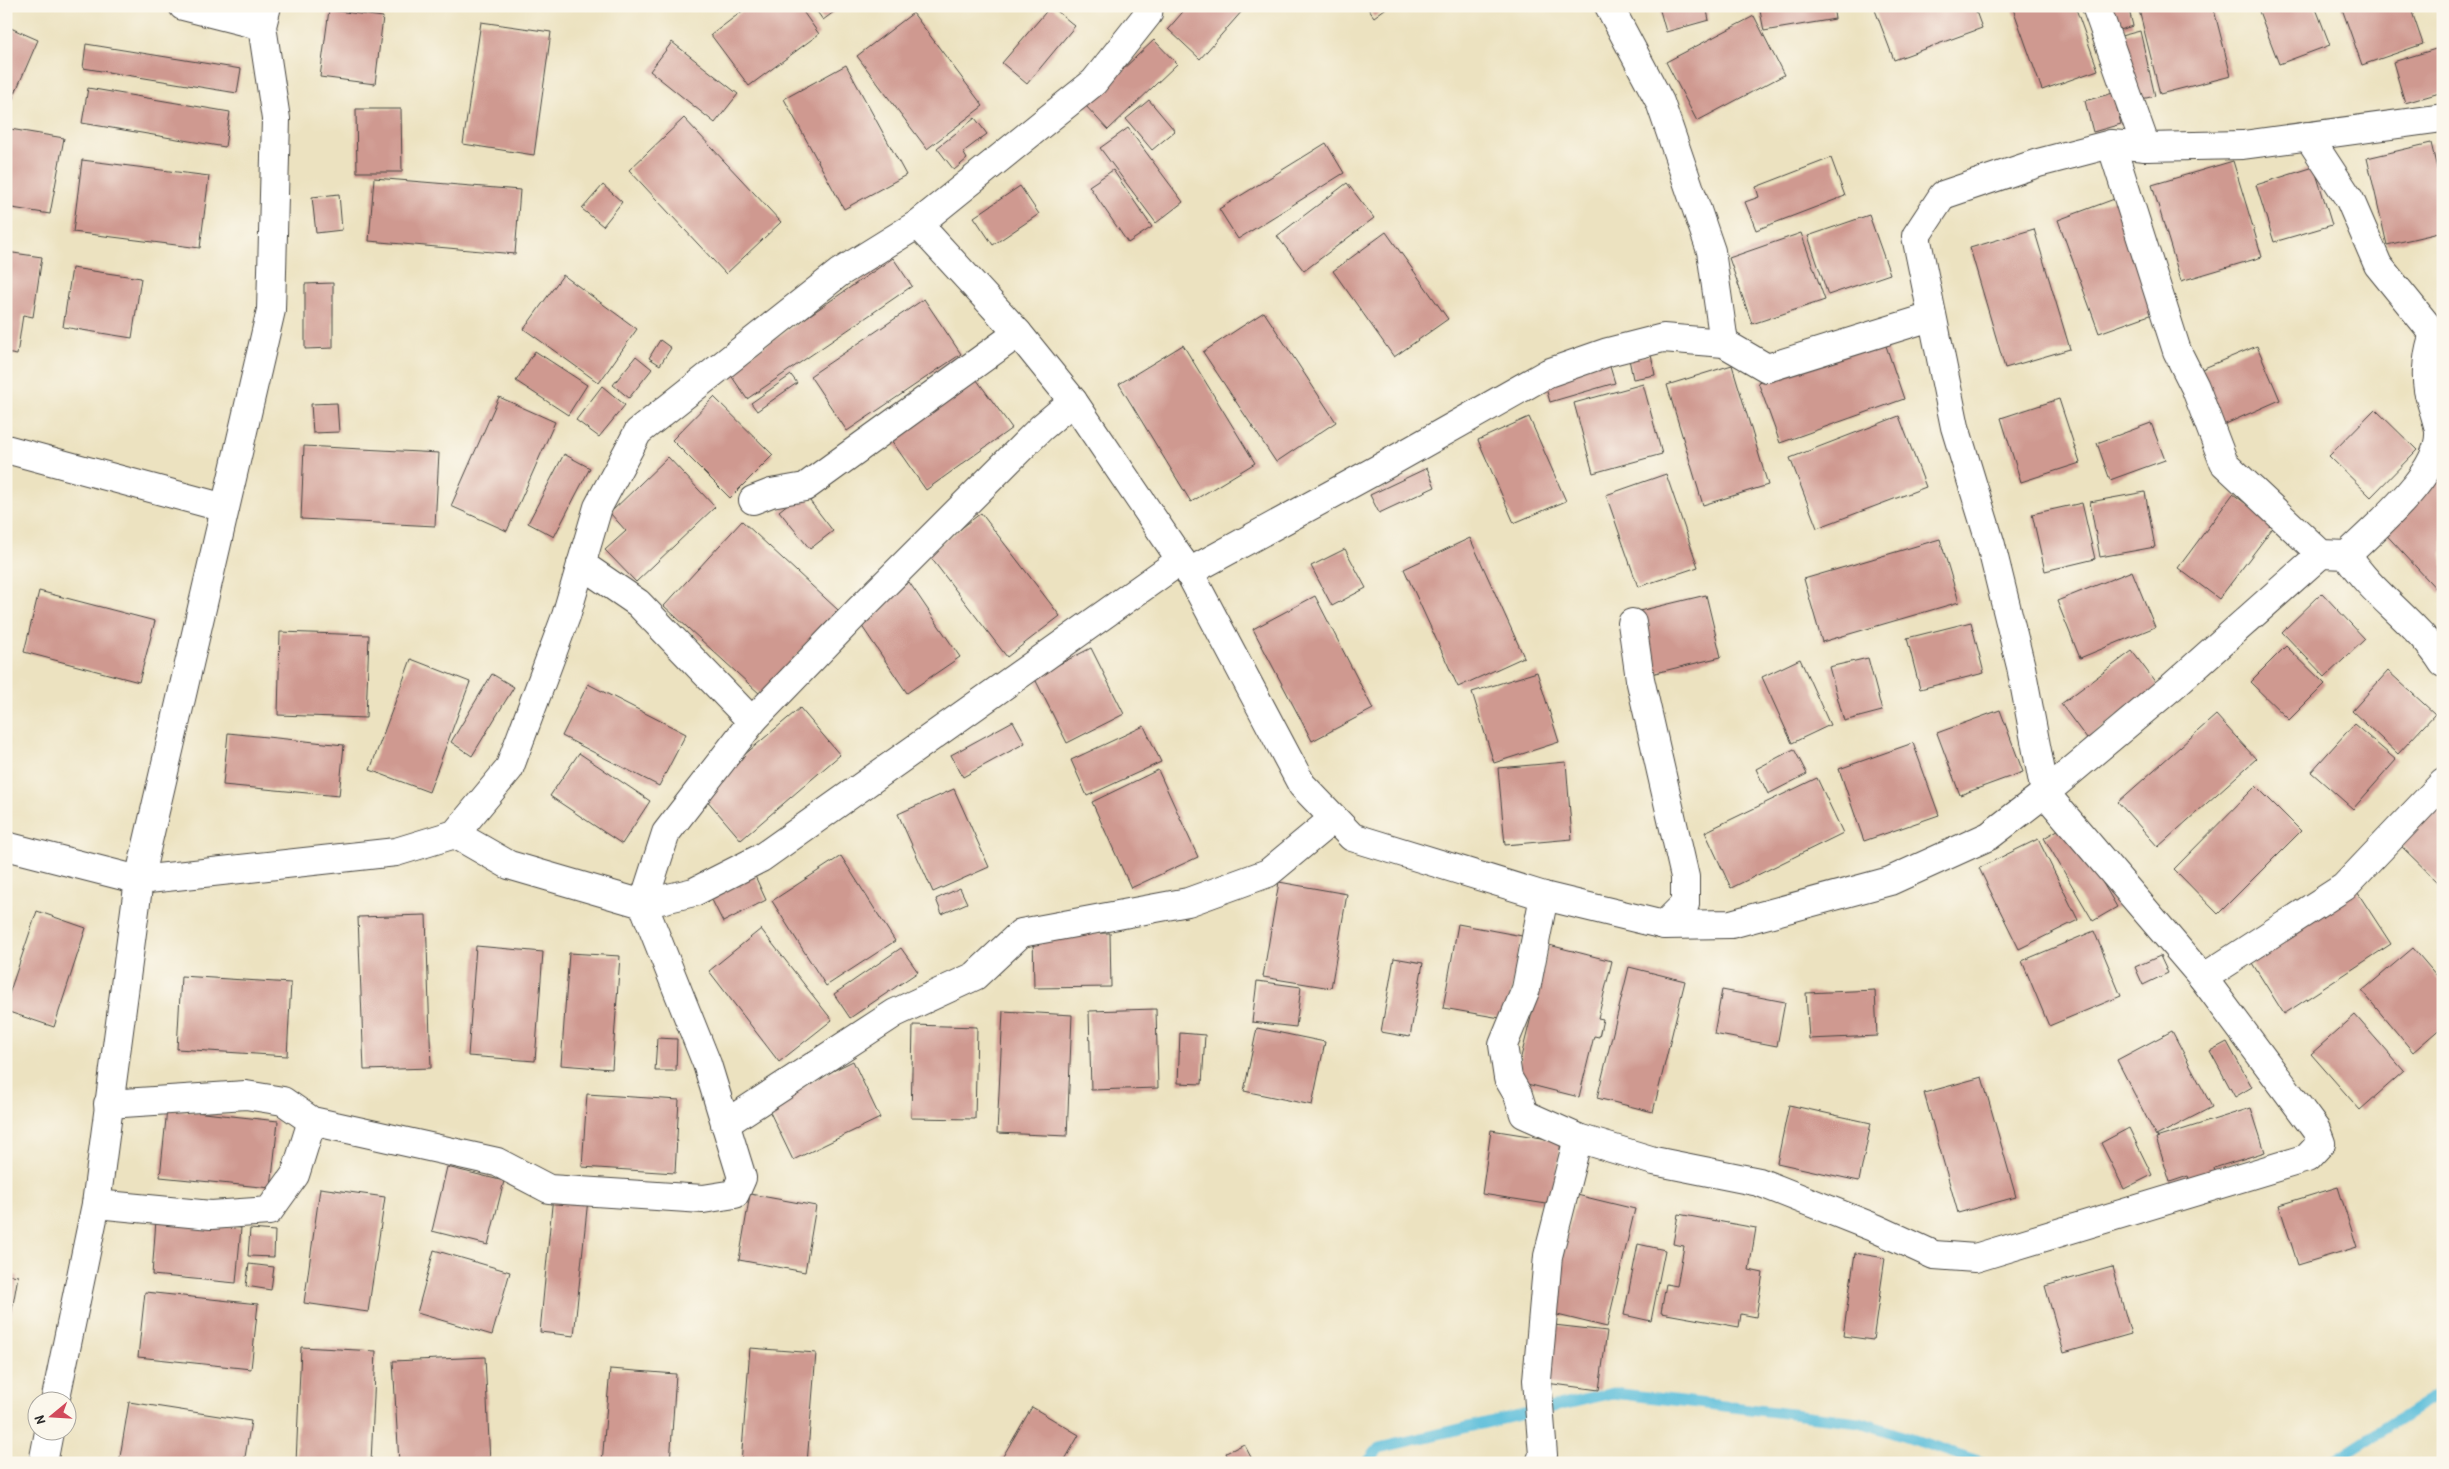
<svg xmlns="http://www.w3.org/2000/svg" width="2449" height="1469" viewBox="0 0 2449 1469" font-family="'Patrick Hand',sans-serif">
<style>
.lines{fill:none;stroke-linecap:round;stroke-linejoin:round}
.stream{stroke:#5cbeda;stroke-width:11}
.building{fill:#cf9990}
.minor-casing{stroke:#484641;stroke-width:30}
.minor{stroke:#fff;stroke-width:28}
</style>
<rect width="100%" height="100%" fill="#fbf7ec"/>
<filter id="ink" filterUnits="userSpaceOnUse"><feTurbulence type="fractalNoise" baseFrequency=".02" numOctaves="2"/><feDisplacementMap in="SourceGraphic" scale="10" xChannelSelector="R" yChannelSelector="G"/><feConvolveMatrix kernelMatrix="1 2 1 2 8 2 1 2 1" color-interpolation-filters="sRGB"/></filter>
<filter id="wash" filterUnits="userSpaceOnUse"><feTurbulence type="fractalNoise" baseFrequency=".0096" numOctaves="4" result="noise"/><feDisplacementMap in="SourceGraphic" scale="20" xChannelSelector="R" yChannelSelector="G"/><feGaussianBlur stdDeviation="1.12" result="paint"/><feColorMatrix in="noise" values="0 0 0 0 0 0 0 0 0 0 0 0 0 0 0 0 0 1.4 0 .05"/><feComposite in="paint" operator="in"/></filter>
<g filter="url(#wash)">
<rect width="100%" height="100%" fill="#ece2c0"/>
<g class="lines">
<!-- stream -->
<g class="stream">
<polyline points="1367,1463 1379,1448 1613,1393 1860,1422 1984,1463"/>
<polyline points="2331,1463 2443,1391"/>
</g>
</g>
<g id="blocks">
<!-- building -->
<g class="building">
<polygon points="749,6 799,6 819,34 749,86 711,35"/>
<polygon points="813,6 842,6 823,20"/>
<polygon points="1051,6 1075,26 1027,84 1002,63"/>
<polygon points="1188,6 1238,6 1243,10 1200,59 1168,29"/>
<polygon points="1366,6 1389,6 1374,17"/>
<polygon points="1706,6 1709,20 1666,32 1659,7"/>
<polygon points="1759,6 1833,6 1835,19 1764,31"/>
<polygon points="1885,6 1974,6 1982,28 1894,60 1875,10"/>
<polygon points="2012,6 2075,6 2098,70 2042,90"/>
<polygon points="2108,6 2128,6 2133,26 2115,31"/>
<polygon points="2138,6 2213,6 2231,76 2160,94"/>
<polygon points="2257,6 2315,6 2330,45 2279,64"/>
<polygon points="2341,6 2410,6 2423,44 2362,65"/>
<polygon points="329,10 383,17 375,84 320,77"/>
<polygon points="913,13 983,106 927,149 857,56"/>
<polygon points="1754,16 1784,75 1697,121 1666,62"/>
<polygon points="481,22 551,32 534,155 463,144"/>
<polygon points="6,26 38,40 6,114"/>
<polygon points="2140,31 2155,96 2133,101 2117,37"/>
<polygon points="1154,40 1177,64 1108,130 1085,105"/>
<polygon points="672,42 738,94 715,123 650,71"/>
<polygon points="86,44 241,69 237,93 83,68"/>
<polygon points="2439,48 2443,61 2443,92 2405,103 2393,62"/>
<polygon points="846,65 906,175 844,209 784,99"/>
<polygon points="88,88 230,112 225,147 82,123"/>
<polygon points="2113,93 2121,124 2093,132 2085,101"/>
<polygon points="1149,100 1175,131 1152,150 1126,119"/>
<polygon points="356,109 401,109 402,172 357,172"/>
<polygon points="684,118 781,222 726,274 629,170"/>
<polygon points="975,118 987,134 963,152 967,159 954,170 937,148"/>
<polygon points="1128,128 1183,202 1156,223 1100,148"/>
<polygon points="10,129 64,138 50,214 6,207 6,155"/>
<polygon points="1326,143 1344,173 1238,239 1219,209"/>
<polygon points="2431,143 2443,194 2443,232 2387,245 2367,158"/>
<polygon points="1831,158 1845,196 1756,230 1745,202 1759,197 1756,187"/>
<polygon points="82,160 209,176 200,248 73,232"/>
<polygon points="2233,161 2262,257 2181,281 2152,185"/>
<polygon points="2314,167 2332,225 2274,242 2256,185"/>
<polygon points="1113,170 1152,227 1128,243 1089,186"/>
<polygon points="374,178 520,190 515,254 369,241"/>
<polygon points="1347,183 1374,218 1304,271 1277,236"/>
<polygon points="603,185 622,202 603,226 582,209"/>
<polygon points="1020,186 1039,214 993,245 974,217"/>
<polygon points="339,194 342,230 316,233 312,197"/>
<polygon points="2117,198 2158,312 2099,333 2058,220"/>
<polygon points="1869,215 1890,274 1828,295 1808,236"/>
<polygon points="2034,229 2070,349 2005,368 1970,248"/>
<polygon points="1386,232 1448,319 1394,357 1333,271"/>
<polygon points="1801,233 1825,300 1752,324 1729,258"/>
<polygon points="6,252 42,257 33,317 23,315 17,355 6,353"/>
<polygon points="893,258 912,286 747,399 728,371"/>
<polygon points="72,268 141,278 132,338 63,327"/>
<polygon points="563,275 637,329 599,383 524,329"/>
<polygon points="333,283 333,348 305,349 305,284"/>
<polygon points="924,299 961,354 847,431 810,376"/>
<polygon points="1264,312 1336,422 1276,462 1203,352"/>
<polygon points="1883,337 1904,399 1780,443 1758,382"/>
<polygon points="660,340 671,348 660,365 649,358"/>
<polygon points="1183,345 1255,463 1191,502 1119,384"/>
<polygon points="2257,346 2280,400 2221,426 2197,371"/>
<polygon points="535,351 587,385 568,415 516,381"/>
<polygon points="1651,355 1655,375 1633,379 1629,359"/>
<polygon points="636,356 652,369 629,398 613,385"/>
<polygon points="1608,360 1615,383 1550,402 1543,378"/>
<polygon points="1732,365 1768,485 1703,505 1667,385"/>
<polygon points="791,375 797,383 757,411 751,403"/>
<polygon points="974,376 1012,428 926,490 889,437"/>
<polygon points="1643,384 1662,454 1593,473 1574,403"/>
<polygon points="602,386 625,405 599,437 576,420"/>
<polygon points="499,397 555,422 507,531 451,506"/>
<polygon points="714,397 773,455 730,498 672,440"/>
<polygon points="2059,399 2080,463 2021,482 2001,418"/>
<polygon points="337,403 339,432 313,433 311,404"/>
<polygon points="2375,409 2417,450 2371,497 2329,456"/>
<polygon points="1899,416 1926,487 1817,528 1790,458"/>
<polygon points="1529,417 1566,501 1514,523 1478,440"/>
<polygon points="2151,423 2165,460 2110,480 2097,443"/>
<polygon points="304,446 439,453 435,526 301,519"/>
<polygon points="564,454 590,468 554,537 528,523"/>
<polygon points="668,457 715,507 636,582 605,550 626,531 610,513"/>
<polygon points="1427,468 1435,487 1379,513 1370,495"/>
<polygon points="1666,474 1698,567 1638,587 1606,495"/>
<polygon points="2438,475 2443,480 2443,591 2440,593 2380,528"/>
<polygon points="803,492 833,531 810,549 779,511"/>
<polygon points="2145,492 2155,547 2100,557 2090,502"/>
<polygon points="2233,494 2275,525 2219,599 2178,568"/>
<polygon points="2082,503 2095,559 2045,571 2032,514"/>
<polygon points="981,513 1060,616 1007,657 928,554"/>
<polygon points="742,521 838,610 761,695 664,606"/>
<polygon points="1470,538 1524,657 1458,687 1404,569"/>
<polygon points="1940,539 1959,602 1822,642 1804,579"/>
<polygon points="1345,549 1366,588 1332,606 1311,566"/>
<polygon points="2132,571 2155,627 2080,658 2057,601"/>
<polygon points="909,582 960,657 907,693 857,619"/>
<polygon points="39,591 155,621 139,682 24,652"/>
<polygon points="2322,593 2365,639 2325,677 2282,632"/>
<polygon points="1706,595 1721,657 1651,674 1635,612"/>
<polygon points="1315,596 1373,709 1312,741 1253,629"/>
<polygon points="1971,622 1984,673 1920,689 1907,638"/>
<polygon points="280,632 369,635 366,718 278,715"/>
<polygon points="2286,646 2325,684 2289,720 2250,682"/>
<polygon points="1091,648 1124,714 1067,743 1034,677"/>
<polygon points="2132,651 2159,687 2087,739 2061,704"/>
<polygon points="1868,658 1882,711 1844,721 1829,667"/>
<polygon points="411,659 470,682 429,792 370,770"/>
<polygon points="1800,659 1830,725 1792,743 1762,677"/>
<polygon points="2388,671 2435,714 2398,754 2352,711"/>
<polygon points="1537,672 1559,742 1494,763 1472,692"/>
<polygon points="492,674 514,687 472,756 451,742"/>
<polygon points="588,684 686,734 659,786 562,736"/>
<polygon points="800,708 840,755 741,840 700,792"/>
<polygon points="2000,710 2023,772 1960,795 1937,733"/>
<polygon points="2216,715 2256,759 2158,847 2118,802"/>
<polygon points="1013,721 1025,743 963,777 951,755"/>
<polygon points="2354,724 2396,760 2353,809 2311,772"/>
<polygon points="1144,726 1161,762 1087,796 1071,760"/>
<polygon points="228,733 344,745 339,796 223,785"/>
<polygon points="1913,743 1939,815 1864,841 1839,769"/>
<polygon points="1794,749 1807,774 1768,794 1756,769"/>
<polygon points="579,753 650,801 622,844 550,796"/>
<polygon points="1566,762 1572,839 1505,845 1498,768"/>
<polygon points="1158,770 1198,857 1131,888 1092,802"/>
<polygon points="1817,778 1843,833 1731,888 1705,832"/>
<polygon points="2256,786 2301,831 2218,914 2174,869"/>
<polygon points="954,789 989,867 933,892 898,814"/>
<polygon points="2443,795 2443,887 2397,842"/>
<polygon points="2068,824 2117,907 2093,921 2044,838"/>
<polygon points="2038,839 2078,920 2019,949 1979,868"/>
<polygon points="841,856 895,941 826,986 772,901"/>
<polygon points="755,876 766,900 723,922 711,898"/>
<polygon points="1279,882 1347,894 1331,988 1263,977"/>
<polygon points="2354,887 2391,944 2284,1014 2247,955"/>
<polygon points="960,888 967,903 942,914 936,899"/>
<polygon points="37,911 86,928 54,1027 6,1011 6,1003"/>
<polygon points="426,915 431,1068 364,1070 358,917"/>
<polygon points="1458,924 1522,936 1506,1019 1443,1008"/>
<polygon points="761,929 832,1020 779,1062 709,971"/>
<polygon points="2094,931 2121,996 2049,1026 2022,961"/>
<polygon points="1110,933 1111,987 1034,988 1033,934"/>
<polygon points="1549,945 1612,961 1598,1018 1603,1019 1599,1037 1594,1036 1579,1097 1515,1081"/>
<polygon points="476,946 543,952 535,1061 468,1056"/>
<polygon points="901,948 918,972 850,1018 834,994"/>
<polygon points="2413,948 2443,983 2443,1026 2413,1052 2362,991"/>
<polygon points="569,953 620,956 612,1069 561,1065"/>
<polygon points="2160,956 2168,973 2143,985 2135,967"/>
<polygon points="1394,958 1423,963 1410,1037 1381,1032"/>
<polygon points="1629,967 1685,981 1653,1112 1597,1098"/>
<polygon points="181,976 291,983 287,1056 177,1049"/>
<polygon points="1257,981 1301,987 1296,1027 1252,1022"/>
<polygon points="1722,990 1785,1002 1777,1046 1714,1034"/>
<polygon points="1875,990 1877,1036 1809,1039 1806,993"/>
<polygon points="1156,1009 1158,1088 1091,1090 1089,1011"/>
<polygon points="1003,1011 1072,1015 1067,1136 997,1133"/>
<polygon points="2355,1015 2404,1071 2360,1110 2311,1054"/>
<polygon points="913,1025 977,1027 975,1119 911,1118"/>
<polygon points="1257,1028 1325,1042 1312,1105 1244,1091"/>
<polygon points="2172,1031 2212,1107 2156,1136 2117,1060"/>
<polygon points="1180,1033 1205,1035 1202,1084 1178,1083"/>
<polygon points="657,1038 677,1039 676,1071 655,1071"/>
<polygon points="2227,1042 2252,1087 2235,1097 2210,1051"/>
<polygon points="853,1061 880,1118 793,1160 766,1104"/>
<polygon points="1982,1077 2016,1197 1958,1213 1924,1093"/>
<polygon points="587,1094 679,1100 675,1173 582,1167"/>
<polygon points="1789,1105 1871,1123 1859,1181 1777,1163"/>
<polygon points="2251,1108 2265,1152 2214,1168 2216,1176 2191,1184 2188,1176 2170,1182 2156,1138"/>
<polygon points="167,1109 278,1121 271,1188 160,1177"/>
<polygon points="2129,1128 2152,1175 2124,1189 2101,1143"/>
<polygon points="1491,1130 1561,1141 1553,1205 1482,1194"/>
<polygon points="447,1167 504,1181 488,1245 432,1231"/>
<polygon points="2338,1187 2357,1247 2298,1265 2279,1205"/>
<polygon points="320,1188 385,1197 368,1312 304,1303"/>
<polygon points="750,1194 816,1206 805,1272 739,1260"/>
<polygon points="553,1195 588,1199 574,1336 540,1332"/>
<polygon points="1577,1195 1635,1209 1607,1327 1549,1313"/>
<polygon points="1678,1214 1756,1228 1749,1270 1763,1273 1756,1317 1741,1314 1739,1327 1661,1313 1666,1284 1677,1286 1684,1246 1673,1244"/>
<polygon points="156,1220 241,1228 236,1283 152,1275"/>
<polygon points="250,1229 275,1231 274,1257 248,1256"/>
<polygon points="1638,1244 1665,1250 1651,1321 1624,1315"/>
<polygon points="434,1250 510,1272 492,1335 417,1313"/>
<polygon points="1855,1253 1885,1258 1873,1340 1843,1336"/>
<polygon points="249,1264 274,1267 271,1290 246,1286"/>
<polygon points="2112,1267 2131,1334 2064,1353 2045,1286"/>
<polygon points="6,1274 18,1276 7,1339 6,1339"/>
<polygon points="145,1292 258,1304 251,1369 138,1357"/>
<polygon points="1554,1325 1607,1331 1599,1390 1546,1383"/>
<polygon points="301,1347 376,1351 371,1463 296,1463"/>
<polygon points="750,1348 816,1353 807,1463 741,1463"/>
<polygon points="485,1357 490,1463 399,1463 393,1361"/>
<polygon points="610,1369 676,1374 670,1463 602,1463"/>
<polygon points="129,1402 251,1421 244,1463 119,1463"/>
<polygon points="1032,1407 1079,1435 1063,1463 999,1463"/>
<polygon points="1244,1444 1254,1463 1231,1463 1226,1453"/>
</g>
</g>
</g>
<g filter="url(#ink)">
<use href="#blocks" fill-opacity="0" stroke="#484641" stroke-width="1"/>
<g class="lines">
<!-- minor casing -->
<g class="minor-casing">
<g id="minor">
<polyline points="183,6 262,26"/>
<polyline points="1609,6 1660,102 1711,251 1724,343"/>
<polyline points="2096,6 2146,147"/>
<polyline points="2308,136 2350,200 2378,265 2434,334"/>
<path d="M2111,144L2177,351L2195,387L2224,463L2321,554L2347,555C2373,596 2417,622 2443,663"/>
<polyline points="918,224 1018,333 1073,401 1189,572 1302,785 1352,837 1544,896 1664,925 1731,924 1890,881 1989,836 2045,793 2174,685 2321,554"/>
<polyline points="6,449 225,508"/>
<polyline points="753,500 771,493 805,487 1018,333"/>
<path d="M2347,555C2375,527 2442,473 2439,431C2437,418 2431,404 2428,390C2425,373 2428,350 2434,334L2443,330"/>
<polyline points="581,564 638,603 743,712 754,719"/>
<polyline points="1189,572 1380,468 1548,373 1608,352 1663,338 1724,343 1767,368 1931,317"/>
<polyline points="1632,623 1640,679 1685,877 1685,904 1664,925"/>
<polyline points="455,834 509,865 643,904 694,892 761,858 1181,560"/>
<polyline points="6,846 139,880 396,852 455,834 509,769 566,616 598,507 638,432 839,273 918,224 1094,82 1148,14 1149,6"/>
<polyline points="1544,896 1526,989 1503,1045 1508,1078 1518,1095 1524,1114 1578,1138 1654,1161 1759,1182 1875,1228 1934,1255 1975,1258 2307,1158 2321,1143 2316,1130 2203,978 2045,793 2021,667 1991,545 1955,427 1916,236 1943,195 2038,163 2111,144 2146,147 2243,145 2443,118"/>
<polyline points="2203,978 2344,887 2443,783"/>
<polyline points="108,1104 246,1095 283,1101 312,1121 497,1162 549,1189 703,1199 735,1194 742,1178 707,1064 643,904 666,833 754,719 859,610 1041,428 1073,401"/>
<polyline points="725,1124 895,1013 975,976 1021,933 1188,902 1268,873 1333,819"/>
<polyline points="96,1204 211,1215 269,1211 295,1175 312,1121"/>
<polyline points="55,1402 96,1204 139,880 271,310 276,119 262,26 267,6"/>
<polyline points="43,1463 49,1432"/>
<polyline points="1540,1463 1543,1455 1537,1380 1548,1256 1578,1138"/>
</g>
</g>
<!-- minor -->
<use href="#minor" class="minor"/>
</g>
</g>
<!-- margin -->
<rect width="2449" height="1469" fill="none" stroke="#fbf7ec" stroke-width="25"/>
<!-- north arrow -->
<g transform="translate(52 1416) rotate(252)"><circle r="24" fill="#fbf7ec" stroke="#a8a59f"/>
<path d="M0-4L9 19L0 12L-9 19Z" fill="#d1495b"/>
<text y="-8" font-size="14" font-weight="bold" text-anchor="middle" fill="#2b2b2b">N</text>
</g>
</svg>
